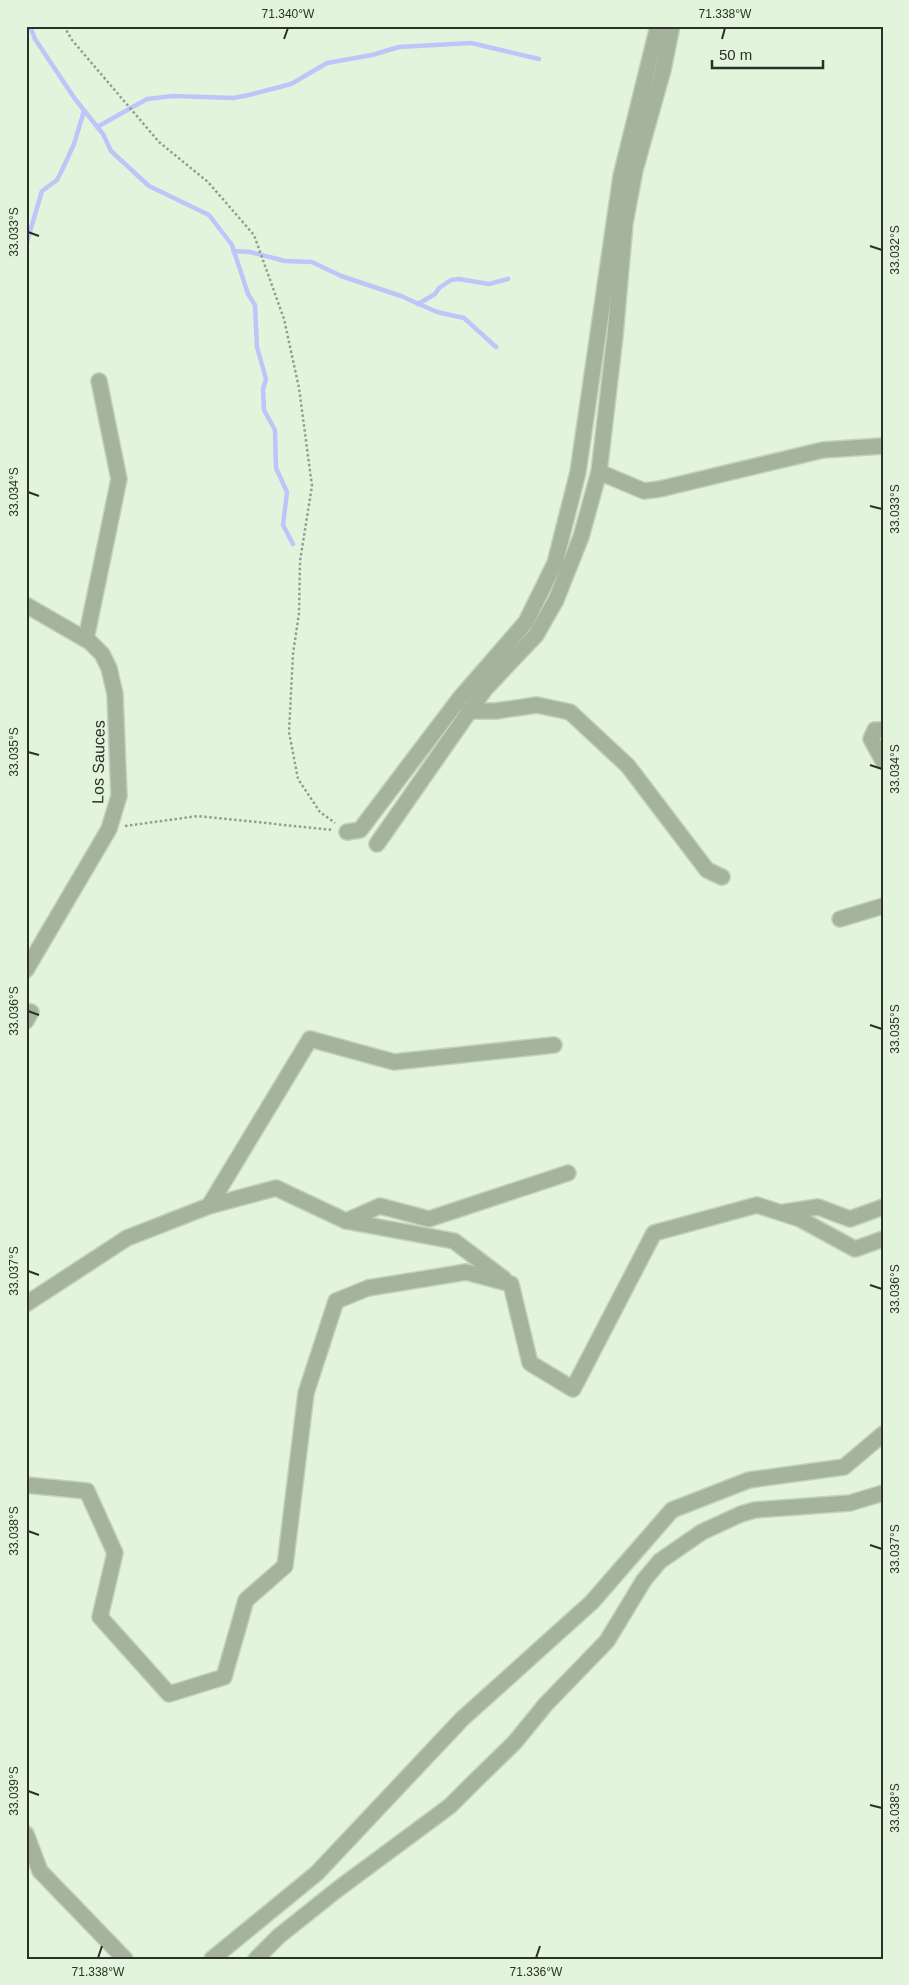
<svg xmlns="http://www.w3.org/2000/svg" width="909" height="1985" viewBox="0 0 909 1985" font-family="Helvetica,sans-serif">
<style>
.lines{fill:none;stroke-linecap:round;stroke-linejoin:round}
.stream{stroke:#c0c4f9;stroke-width:4.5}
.minor-casing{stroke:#c2d1bc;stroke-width:18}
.path{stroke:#929f8d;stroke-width:2.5;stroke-dasharray:2.5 2.5;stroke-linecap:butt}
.minor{stroke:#a5b39e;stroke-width:15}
.ticks{fill:none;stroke:#2b3128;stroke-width:2}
.labels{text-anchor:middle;stroke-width:4;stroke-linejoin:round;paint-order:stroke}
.street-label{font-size:16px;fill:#2b3128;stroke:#e3f4dc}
.neatline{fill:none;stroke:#2b3128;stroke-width:2}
.ticks-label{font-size:12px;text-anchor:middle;fill:#2b3128}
</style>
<rect width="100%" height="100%" fill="#e3f4dc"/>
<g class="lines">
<!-- stream -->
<g class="stream">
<polyline points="30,26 35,39 75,99 103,134 111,151 149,186 209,215 232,245 248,294 255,305 257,347 266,379 263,389 264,410 275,430 276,468 287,492 283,525 293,544"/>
<polyline points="97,127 147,99 173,96 233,98 249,95 291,84 327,63 372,55 399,47 471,43 539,59"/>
<polyline points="26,245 42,191 57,180 63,168 74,144 84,111"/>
<polyline points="233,251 250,252 285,261 312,262 341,276 401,296 437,312 464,318 496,347"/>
<polyline points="26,261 26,267"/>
<polyline points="418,304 435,294 439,288 451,280 459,279 489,284 508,279"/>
</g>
<!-- minor casing -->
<g class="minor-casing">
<g id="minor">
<polyline points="599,472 644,491 660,489 823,450 883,446"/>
<polyline points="26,605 90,642 102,654 109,668 115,694 119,796 109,829 26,970"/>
<polyline points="86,639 119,479 99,381"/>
<polyline points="468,711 496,711 537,705 570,712 628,766 707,870 722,877"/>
<polyline points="883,730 875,730 871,739 883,761"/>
<polyline points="347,832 360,830 460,698 526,622 555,563 578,472 621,176 658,26"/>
<polyline points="377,844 485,689 536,635 556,600 581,537 599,472 615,336 625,223 635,170 663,70 672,26"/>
<polyline points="840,919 883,906"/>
<polyline points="26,1021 31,1012"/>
<polyline points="209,1206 310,1039 394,1062 554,1045"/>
<polyline points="785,1212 818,1207 850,1219 883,1207"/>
<polyline points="346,1221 380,1206 429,1219 568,1173"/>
<polyline points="26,1304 127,1238 209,1206 276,1188 346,1221 454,1241 504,1279"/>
<polyline points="26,1485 87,1491 115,1553 100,1617 169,1694 224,1677 246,1600 285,1566 306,1393 336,1301 368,1288 466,1272 511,1284 530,1363 573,1389 654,1233 757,1205 800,1219 855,1249 883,1239"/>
<polyline points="26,1834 40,1871 125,1959"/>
<polyline points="212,1959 317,1873 462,1719 592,1602 672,1510 749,1480 844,1467 883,1434"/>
<polyline points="256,1959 279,1936 338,1889 450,1806 474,1782 515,1742 546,1704 607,1641 644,1580 660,1561 702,1532 741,1514 755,1510 850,1503 883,1493"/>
</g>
</g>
<!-- path -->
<g class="path">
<polyline points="64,26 72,40 159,142 208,182 254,235 284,319 299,388 312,486 300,561 299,613 293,654 289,732 298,779 320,812 335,823"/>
<polyline points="125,826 198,816 333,830"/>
</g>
<!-- minor -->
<use href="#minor" class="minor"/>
</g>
<!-- ticks -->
<path class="ticks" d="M284,39L288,28M722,39L725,28M28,232L39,236M870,246L882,250M28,492L39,496M870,506L882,509M28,752L39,755M870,765L882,769M28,1011L39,1015M870,1025L882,1029M28,1271L39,1275M870,1285L882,1289M28,1531L39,1535M870,1545L882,1549M28,1791L39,1795M870,1805L882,1808M98,1958L102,1946M536,1958L540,1946"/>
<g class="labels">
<!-- street labels -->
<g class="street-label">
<text transform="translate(98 762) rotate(-89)" y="6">Los Sauces</text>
</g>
</g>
<!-- border -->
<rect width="909" height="1985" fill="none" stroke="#e3f4dc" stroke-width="55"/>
<!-- scale -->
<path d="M712 60v8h111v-8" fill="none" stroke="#2b3128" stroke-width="2.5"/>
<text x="719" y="60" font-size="15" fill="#2b3128" stroke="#e3f4dc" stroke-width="4" paint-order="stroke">50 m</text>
<rect x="28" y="28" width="854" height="1930" class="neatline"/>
<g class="ticks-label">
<text x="288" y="18">71.340°W</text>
<text x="725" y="18">71.338°W</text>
<text transform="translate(14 232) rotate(-90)" y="4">33.033°S</text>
<text transform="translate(895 250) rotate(-90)" y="4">33.032°S</text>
<text transform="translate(14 492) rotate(-90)" y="4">33.034°S</text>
<text transform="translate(895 509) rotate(-90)" y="4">33.033°S</text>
<text transform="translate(14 752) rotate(-90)" y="4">33.035°S</text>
<text transform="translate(895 769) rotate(-90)" y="4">33.034°S</text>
<text transform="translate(14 1011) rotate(-90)" y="4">33.036°S</text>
<text transform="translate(895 1029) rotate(-90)" y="4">33.035°S</text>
<text transform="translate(14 1271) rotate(-90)" y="4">33.037°S</text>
<text transform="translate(895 1289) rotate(-90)" y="4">33.036°S</text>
<text transform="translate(14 1531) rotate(-90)" y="4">33.038°S</text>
<text transform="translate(895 1549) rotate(-90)" y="4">33.037°S</text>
<text transform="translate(14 1791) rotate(-90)" y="4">33.039°S</text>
<text transform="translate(895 1808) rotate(-90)" y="4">33.038°S</text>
<text x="98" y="1976">71.338°W</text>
<text x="536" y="1976">71.336°W</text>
</g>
</svg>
